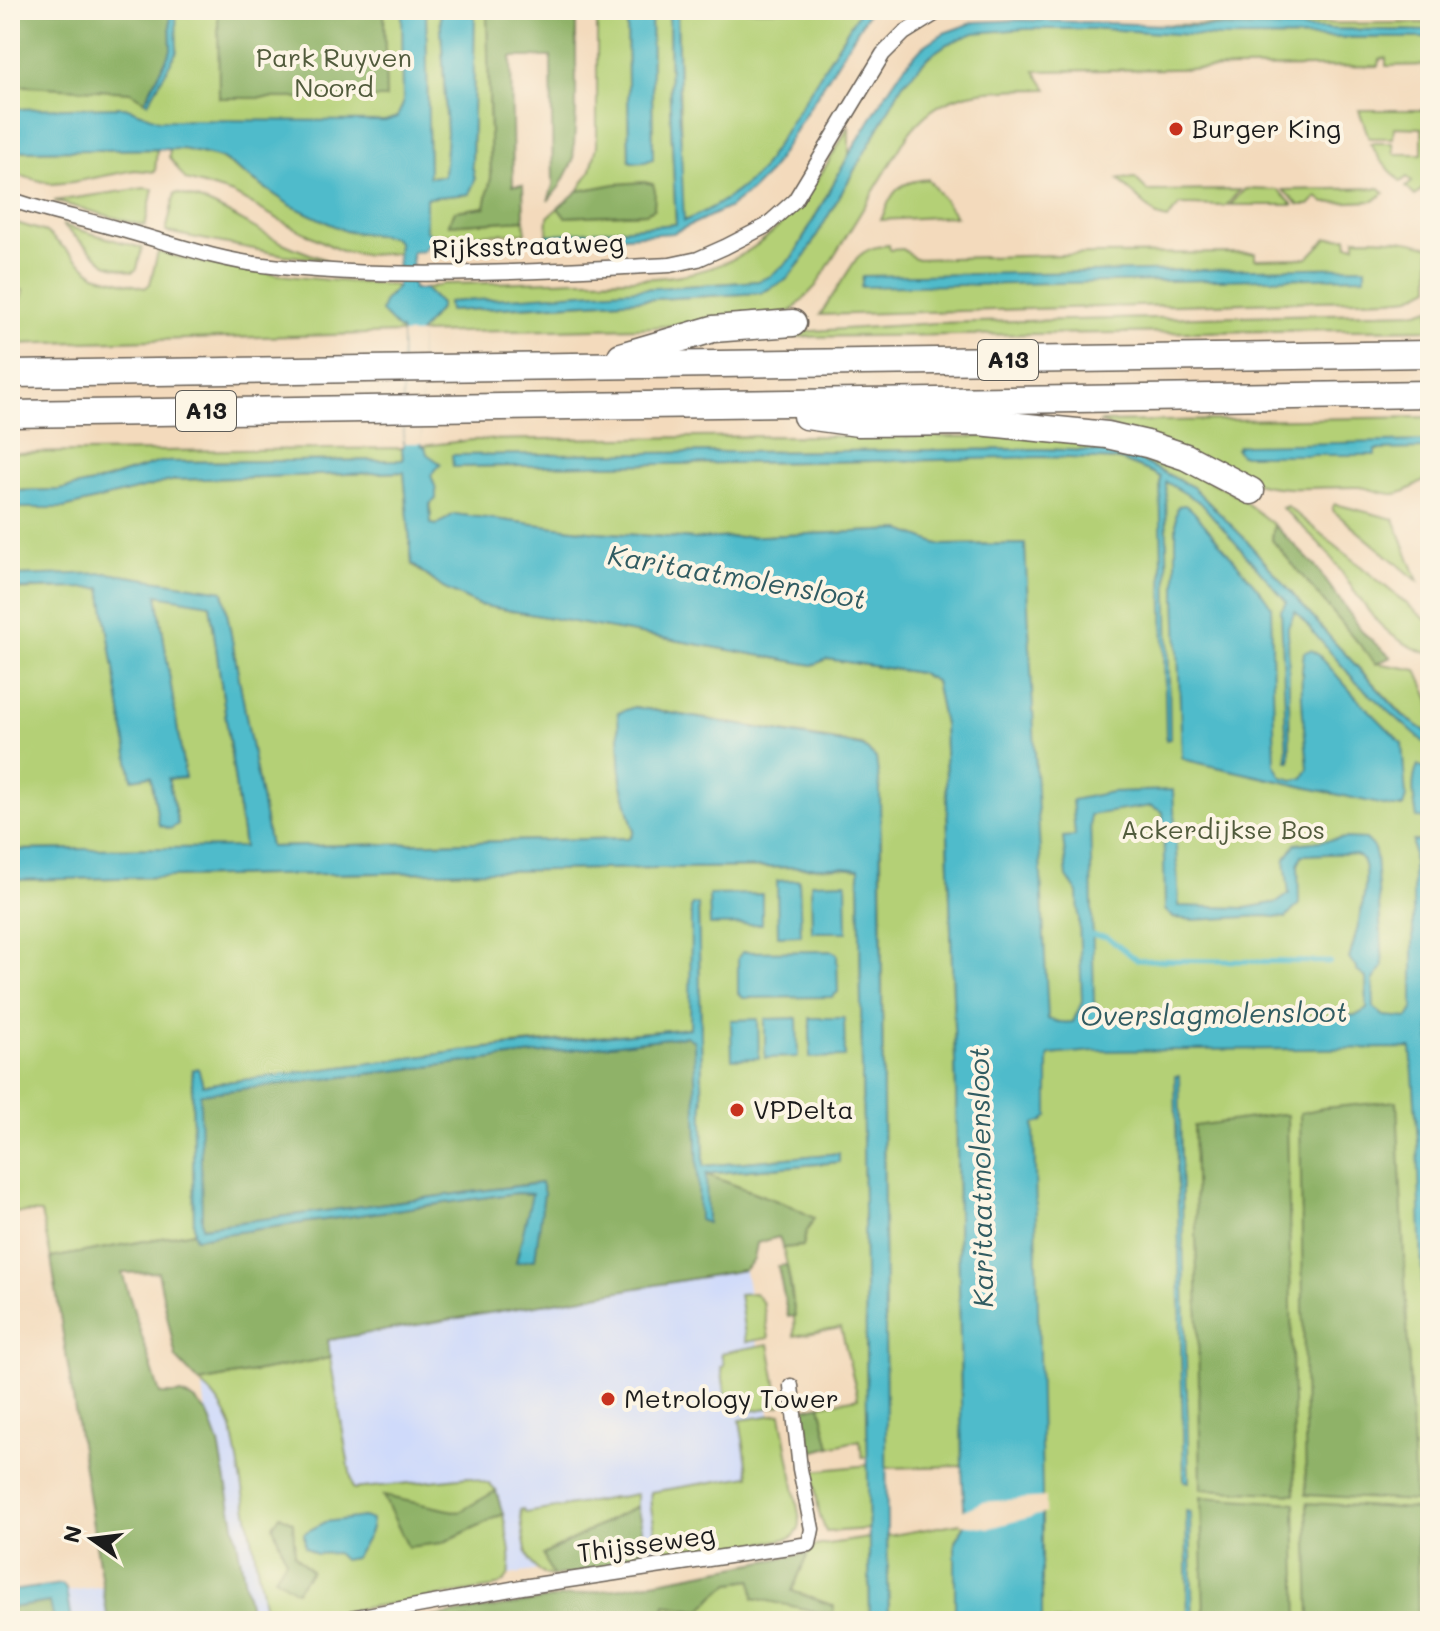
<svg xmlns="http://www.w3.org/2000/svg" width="1440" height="1631" viewBox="0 0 1440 1631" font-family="Mali,sans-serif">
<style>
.built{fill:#cfdafa}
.green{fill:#b4d076;stroke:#687649;stroke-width:2}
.forest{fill:#8fb267;stroke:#566742;stroke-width:2}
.water{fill:#50bbcb;stroke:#366c74;stroke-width:2;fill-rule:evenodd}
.pier{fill:#f3dabc}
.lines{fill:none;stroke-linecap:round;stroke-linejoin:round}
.stream{stroke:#50bbcb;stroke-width:5}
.minor-casing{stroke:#675e54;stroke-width:17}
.motorway-casing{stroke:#675e54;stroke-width:29}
.minor{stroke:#fff;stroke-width:14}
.motorway{stroke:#fff;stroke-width:26}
.poi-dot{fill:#c8321e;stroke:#fcf5e5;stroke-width:3}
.labels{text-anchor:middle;stroke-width:8;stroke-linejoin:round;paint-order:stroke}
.shield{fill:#fcf5e5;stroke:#5f5d58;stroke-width:2}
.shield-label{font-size:24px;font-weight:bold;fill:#1c1c1c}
.park-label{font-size:26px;fill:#515b3c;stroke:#fcf5e5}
.poi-label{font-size:26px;fill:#1c1c1c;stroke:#fcf5e5;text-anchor:start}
.street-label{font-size:26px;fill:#1c1c1c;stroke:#fcf5e5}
.water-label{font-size:28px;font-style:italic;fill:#315c62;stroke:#fcf5e5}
</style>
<rect width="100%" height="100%" fill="#fcf5e5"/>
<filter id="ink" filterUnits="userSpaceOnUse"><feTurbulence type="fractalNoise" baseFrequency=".0125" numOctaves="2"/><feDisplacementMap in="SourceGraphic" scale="16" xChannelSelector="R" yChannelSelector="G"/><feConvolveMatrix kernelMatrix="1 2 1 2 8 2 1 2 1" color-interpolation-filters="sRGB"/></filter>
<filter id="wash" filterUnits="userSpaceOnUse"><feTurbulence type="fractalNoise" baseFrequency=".006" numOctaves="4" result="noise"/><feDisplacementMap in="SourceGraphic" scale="32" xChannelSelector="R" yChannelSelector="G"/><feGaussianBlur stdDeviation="1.8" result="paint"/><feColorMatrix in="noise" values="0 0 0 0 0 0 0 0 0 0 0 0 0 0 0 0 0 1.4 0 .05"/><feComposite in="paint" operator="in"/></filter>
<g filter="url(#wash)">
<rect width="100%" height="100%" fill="#f3dabc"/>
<!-- built -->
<polygon class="built" points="743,1260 790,1529 227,1621 10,1621 10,1599 228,1569 198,1354"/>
<!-- green -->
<g class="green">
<polygon points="10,10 406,10 408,137 10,123"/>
<polygon points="426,10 440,10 447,133 444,176 429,177"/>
<polygon points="475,10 487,10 491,178 485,207 455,211 449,225 524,220 526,233 432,235 426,231 426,198 468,194 475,180 472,165"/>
<polygon points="597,10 627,10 629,161 635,163 653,159 651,10 669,10 670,105 676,224 547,235 548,217 558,208 565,217 646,213 654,209 588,190 578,191 591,170 597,146"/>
<path d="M677,10H860L761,170C740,193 713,211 683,221Z"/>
<path d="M1430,23V31L1220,27V37L1430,38V65L1386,66V58L1380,59L1379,66L1035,71L1047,89C1006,90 959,86 926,115C920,120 914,127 909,133L816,286L792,311L747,320L640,328L419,333L440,308V304L425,289L443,284C488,283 533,282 578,280C637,279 699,283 751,249C796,219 823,173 849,126V155L793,257L771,277L759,281L448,303L450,311L761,293L786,280L804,258L882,122L902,85L928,57L972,26Z"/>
<polygon points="1359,110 1430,110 1430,181 1415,196 1406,187 1412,182 1407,177 1401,182 1381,161 1370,143 1393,143 1394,154 1422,154 1422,128 1394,127 1393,138 1369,138"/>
<polygon points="157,149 155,172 135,170 73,182 52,184 10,173 10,151"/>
<polygon points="170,149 183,149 220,158 290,205 345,231 392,237 398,242 398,253 367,255 341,251 289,225 233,194 186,180 169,157"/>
<polygon points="1135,178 1148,191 1240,190 1226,206 1180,205 1167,219 1157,216 1118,179"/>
<path d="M928,179L956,216L881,220C893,192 895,182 928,179Z"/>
<polygon points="145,188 153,189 145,226 54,201"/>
<polygon points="1380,188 1384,193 1374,201 1325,203 1317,197 1309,205 1299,205 1283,190"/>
<polygon points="1245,189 1278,190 1293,205 1230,205"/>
<path d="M175,193C219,202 246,226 285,244C298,250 313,255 327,260L284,255L166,232Z"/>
<path d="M10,221L46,232L95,275L145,288L150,284L158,252C234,272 314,280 393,285L397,287L384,301L402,333L10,344V306H19L24,291L10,285Z"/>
<polygon points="62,225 142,248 137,269 132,272 106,264"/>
<path d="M1347,237L1348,245H1355V238C1381,238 1405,238 1430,247V287L1411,297L1391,299L820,315L857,258C867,248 875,247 889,245L890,250L903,249L915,259L1095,254L1255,253V259L1308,258L1327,238Z"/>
<polygon points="1430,308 1430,329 795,337 735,336 936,323 1417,312"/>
<path d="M1430,417V477C1420,483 1408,492 1396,494C1384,495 1372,488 1359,487C1323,486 1287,493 1252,482L1099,422Z"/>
<path d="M773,436L1073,437L1171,462L1235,494L1274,525L1272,540L1376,663L1417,670L1430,700V734L1405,717L1334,642L1244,538L1193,487L1139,460L1110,452L1042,449L453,455V467L941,460L1039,454L1130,461L1188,490L1217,515L1404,719L1430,740V1621H1034L1015,544L941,545L901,530L694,539L597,532L454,514L437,525L431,524C430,498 432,473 425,448L422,446L472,440Z"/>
<polygon points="402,448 403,460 160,462 98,482 59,490 10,491 10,453"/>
<polygon points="404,472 412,565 443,588 479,605 813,665 827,659 919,673 935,681 944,724 947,803 956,1092 962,1466 886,1468 881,840 876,758 862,745 634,707 621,781 634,831 630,838 270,847 223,591 56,576 10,576 10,508 64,508 175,480"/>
<polygon points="1335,504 1394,519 1418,581 1332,510 1332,507"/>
<path d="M1287,506L1430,623V654C1375,638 1362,598 1330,556C1316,538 1298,523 1282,508Z"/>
<polygon points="101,587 132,778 151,776 159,825 178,823 168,779 185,778 157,594 210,604 244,848 10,850 10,590"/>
<path d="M843,867L859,869L868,1457H862L860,1440L830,1447L820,1405L858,1398L841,1328L794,1336C796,1306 790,1277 783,1248L803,1246L806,1233L793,1207L705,1174L839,1162V1153L704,1166L698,905L690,1028L501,1046L203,1085L198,1069L192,1070L194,1232L51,1258L41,1213L10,1212V880L655,868Z"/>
<polygon points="755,1293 763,1303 769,1338 746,1342 739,1294"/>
<polygon points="769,1344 780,1406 739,1413 737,1403 727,1405 721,1366 724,1365 721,1353"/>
<path d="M330,1358L353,1489L469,1477L489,1484L496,1491L459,1513L384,1497L442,1543L503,1514C506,1532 518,1570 503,1583C501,1584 493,1587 491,1588L281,1621H267L232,1428C224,1409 216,1396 199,1382Z"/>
<path d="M781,1414L800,1520C800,1529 798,1533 791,1538L683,1557C660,1556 656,1539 653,1519C651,1509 649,1501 651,1492L749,1476L740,1420Z"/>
<polygon points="868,1465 869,1529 826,1532 819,1513 813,1471"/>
<path d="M637,1494V1506L543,1555L553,1576C522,1573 524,1535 520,1510L523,1509L526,1513Z"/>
<polygon points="960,1523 965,1525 955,1541 955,1621 889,1621 887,1536"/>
<polygon points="869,1538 870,1621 662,1621 665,1605 700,1611 715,1595 731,1583 753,1580 755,1598 834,1606 792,1591 808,1553 815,1546"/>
</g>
<!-- forest -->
<g class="forest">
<polygon points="10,10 170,10 171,50 145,101 130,92 10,85"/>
<polygon points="218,10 384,10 386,98 219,98"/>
<polygon points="487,10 576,10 576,112 573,161 560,186 548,201 553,185 551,57 511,57 513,185 523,185 524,220 448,225 455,211 485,207 491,178"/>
<polygon points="644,182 653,184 655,191 654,209 646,213 565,217 558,208 578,191 615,184"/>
<polygon points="1274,525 1316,567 1365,635 1391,657 1376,664 1272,540"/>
<polygon points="686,1036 694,1041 707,1222 705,1174 793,1207 814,1218 806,1233 803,1246 783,1248 779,1237 757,1243 754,1260 744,1270 328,1340 330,1358 199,1382 176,1358 158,1272 122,1273 160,1394 181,1394 195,1400 208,1414 219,1444 252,1621 108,1621 51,1258 194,1232 196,1238 517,1193 533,1194 516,1262 535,1259 540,1183 202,1227 199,1094"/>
<polygon points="1397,1101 1415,1501 1306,1495 1300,1113 1323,1108"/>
<polygon points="1281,1114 1287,1115 1295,1494 1201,1489 1194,1126"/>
<polygon points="787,1265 795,1316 788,1317 778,1266"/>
<polygon points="820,1405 830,1447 812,1452 804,1409"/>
<polygon points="496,1491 503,1514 442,1543 408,1547 383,1496 459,1512"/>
<polygon points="1201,1497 1295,1503 1298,1621 1204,1621"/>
<polygon points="1307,1503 1416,1509 1418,1621 1310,1621"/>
<path d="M637,1506C642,1530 654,1556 624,1566L553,1576L543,1555Z"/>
<polygon points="280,1515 293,1522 295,1555 311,1571 296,1591 275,1577 286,1560 273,1526"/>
<polygon points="808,1553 792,1591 834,1606 833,1615 754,1598 752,1580 731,1583 715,1595 700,1611 665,1605 662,1621 407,1621 621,1588"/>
<polygon points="51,1602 54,1621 10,1621 10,1608"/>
</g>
<!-- water -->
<g class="water">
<polygon points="170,10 176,10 177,51 148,103 145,101 171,50"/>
<path d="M402,10H426L429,177L444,176L447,133L440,10H475L472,165L475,180L469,194L426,198V231L432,235L431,244H427L423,251L412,252L413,289H425L440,304V308L419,333L421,445L425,447L427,454L441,464L431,475L436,489V499L430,504L431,524L437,525L454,514L597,532L694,539L901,530L941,545L1025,544L1048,1019C1056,1022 1065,1023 1073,1022L1082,1002L1078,893L1067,877L1063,837L1075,836L1072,800L1111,792L1173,790L1179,906L1245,908L1278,902L1289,894L1285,860L1295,844L1346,838L1366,839L1373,846L1376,856L1383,967L1373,981L1374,1008L1384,1016L1408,1018L1413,1009V841H1430V1536L1418,1142L1411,1048L1094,1051L1050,1055L1048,1057V1116L1042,1122L1034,1124L1042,1490V1621H955V1541L965,1525L962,1466L956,1092L947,803L944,724L935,681L919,673L827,659L813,665L479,605L443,588L412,564L404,472L175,480L64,508H10V491L59,490L98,482L160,462L403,460L402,448L404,446L402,334L401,330H399L381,312L384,301L397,287L398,242L392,237L345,231L290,205L221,158L183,149L10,151V109L125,107L159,120L385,121L397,117L403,104ZM1151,806L1163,812L1165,910L1174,918L1194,920L1265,916L1286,918L1299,904L1298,865L1302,855C1315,855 1347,851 1358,856C1377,866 1354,941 1349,959L1357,967V971L1366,978L1367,1009L1357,1015L1331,1017L1101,1021L1094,1001L1090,815Z"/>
<path d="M627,10H651L653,159C645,163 638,164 629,161Z"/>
<path d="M669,10H677L679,105L684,221C713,209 739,193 761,170L860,10H870L768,174L752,190L728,208L673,233L547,241V235L676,224L670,105Z"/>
<polygon points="1022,20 1219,27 1430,31 1430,38 1219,37 1103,29 1026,29 974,33 947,44 928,57 902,85 882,122 804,258 786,280 761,293 449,311 448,302 758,281 771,276 793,257 849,155 885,95 904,67 921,48 944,33 975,22"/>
<polygon points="1365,267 1365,277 861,287 863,276"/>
<polygon points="1430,441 1430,449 1375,450 1375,455 1240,455 1236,449 1238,446 1244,445"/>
<polygon points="1042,449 1110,452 1139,460 1193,487 1244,538 1334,642 1404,717 1430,734 1430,751 1427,745 1357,683 1295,611 1288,627 1290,761 1287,761 1281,610 1287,602 1201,503 1166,482 1170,739 1166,740 1160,477 1151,472 1120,460 1041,457 941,460 453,467 452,455"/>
<path d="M1185,505L1194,512L1262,593L1271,606L1275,764L1282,777L1294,780L1303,778L1308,768C1305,730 1298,690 1304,652L1311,650L1319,655L1354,695L1402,743L1406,797L1403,807H1392L1186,760L1182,757L1176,597V515L1178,506Z"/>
<polygon points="108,573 223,591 270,847 630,838 634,831 621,781 618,713 634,707 862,746 876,758 880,789 887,1536 889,1621 870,1621 859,869 843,867 655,868 10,880 10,850 244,847 210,604 157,595 185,778 168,779 178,824 170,829 159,825 151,776 132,779 101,588 10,589 10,576"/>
<path d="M1418,766L1430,771V819L1417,818C1414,801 1410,782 1418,766Z"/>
<polygon points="799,880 801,935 778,936 777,881"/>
<polygon points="846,882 847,932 812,932 811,883"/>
<polygon points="762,894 762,924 710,925 709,895"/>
<polygon points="698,904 704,1166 839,1153 839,1162 706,1174 707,1223 699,1220 694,1041 686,1036 200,1094 202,1227 541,1183 544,1193 535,1259 516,1263 532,1194 517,1193 195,1238 194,1232 192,1070 198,1068 203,1085 470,1050 690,1028 691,905"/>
<polygon points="832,951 837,954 838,992 832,997 743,998 738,993 738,958 742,952"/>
<polygon points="797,1018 798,1057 765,1058 765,1019"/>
<polygon points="810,1018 844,1018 845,1057 810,1058"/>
<polygon points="758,1019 759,1058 732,1059 731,1020"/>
<polygon points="1175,1076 1179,1076 1189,1482 1184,1481"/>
<polygon points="1186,1511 1190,1512 1193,1621 1188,1621"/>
<path d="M363,1517L372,1520C372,1534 362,1546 354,1558L343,1560L336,1553L316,1554L305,1547L304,1533L325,1522Z"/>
<polygon points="62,1584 66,1589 71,1621 54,1621 50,1602 10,1608 10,1591"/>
</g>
<!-- pier -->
<g class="pier">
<polygon points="402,334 420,334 422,443 404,443"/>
<polygon points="1046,1497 1046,1513 990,1528 961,1524 960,1512 982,1502"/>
</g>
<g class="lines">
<!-- stream -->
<polyline class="stream" points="1089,935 1107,937 1137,960 1330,962"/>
</g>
</g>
<g filter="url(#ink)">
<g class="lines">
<!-- minor casing -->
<g class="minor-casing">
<g id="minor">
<path d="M10,199C45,212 80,218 115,228C165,241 212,259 263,265C398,281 535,271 670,265L698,259L725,247L766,226L795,200L883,54L904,33L941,10"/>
<polyline points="334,1621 522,1587 809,1544 812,1529 800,1469 791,1386"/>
</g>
</g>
<!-- motorway casing -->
<g class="motorway-casing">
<g id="motorway">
<polyline points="621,356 713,329 793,323"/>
<polyline points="10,374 1430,354"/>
<polyline points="10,414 1430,394"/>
<polyline points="806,416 858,423 979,422 1107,435 1147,444 1186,457 1251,491"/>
</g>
</g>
<!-- minor -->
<use href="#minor" class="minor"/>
<!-- motorway -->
<use href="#motorway" class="motorway"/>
</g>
</g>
<!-- markers -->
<g class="poi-dot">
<circle cx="1176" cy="129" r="8"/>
<circle cx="737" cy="1110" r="8"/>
<circle cx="608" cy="1399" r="8"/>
</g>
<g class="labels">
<!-- shield labels -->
<g class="shield">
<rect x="978" y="340" width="60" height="40" rx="6"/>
<rect x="176" y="391" width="60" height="40" rx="6"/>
</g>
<g class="shield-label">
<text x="1008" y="368">A13</text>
<text x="206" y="419">A13</text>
</g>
<!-- park labels -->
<g class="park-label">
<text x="334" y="67">Park Ruyven<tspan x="334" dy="30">Noord</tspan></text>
<text x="1223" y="839">Ackerdijkse Bos</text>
</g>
<!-- poi labels -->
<g class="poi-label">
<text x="1192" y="138">Burger King</text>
<text x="753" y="1119">VPDelta</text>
<text x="624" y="1408">Metrology Tower</text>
</g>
<!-- street labels -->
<g class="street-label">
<text transform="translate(528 246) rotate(-2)" y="9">Rijksstraatweg</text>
<text transform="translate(646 1544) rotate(-8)" y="9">Thijsseweg</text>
</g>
<!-- water labels -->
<g class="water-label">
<text transform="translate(737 577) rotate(10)" y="10">Karitaatmolensloot</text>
<text transform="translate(1214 1014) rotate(-1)" y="10">Overslagmolensloot</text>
<text transform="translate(981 1177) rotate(-91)" y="10">Karitaatmolensloot</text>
</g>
</g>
<!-- margin -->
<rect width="1440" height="1631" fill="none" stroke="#fcf5e5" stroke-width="40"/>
<!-- north arrow -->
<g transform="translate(92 1539) rotate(284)" stroke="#fcf5e5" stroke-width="6" paint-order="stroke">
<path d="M0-6L14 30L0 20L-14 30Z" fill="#1c1c1c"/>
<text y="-12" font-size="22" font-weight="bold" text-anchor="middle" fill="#1c1c1c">N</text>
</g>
</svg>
